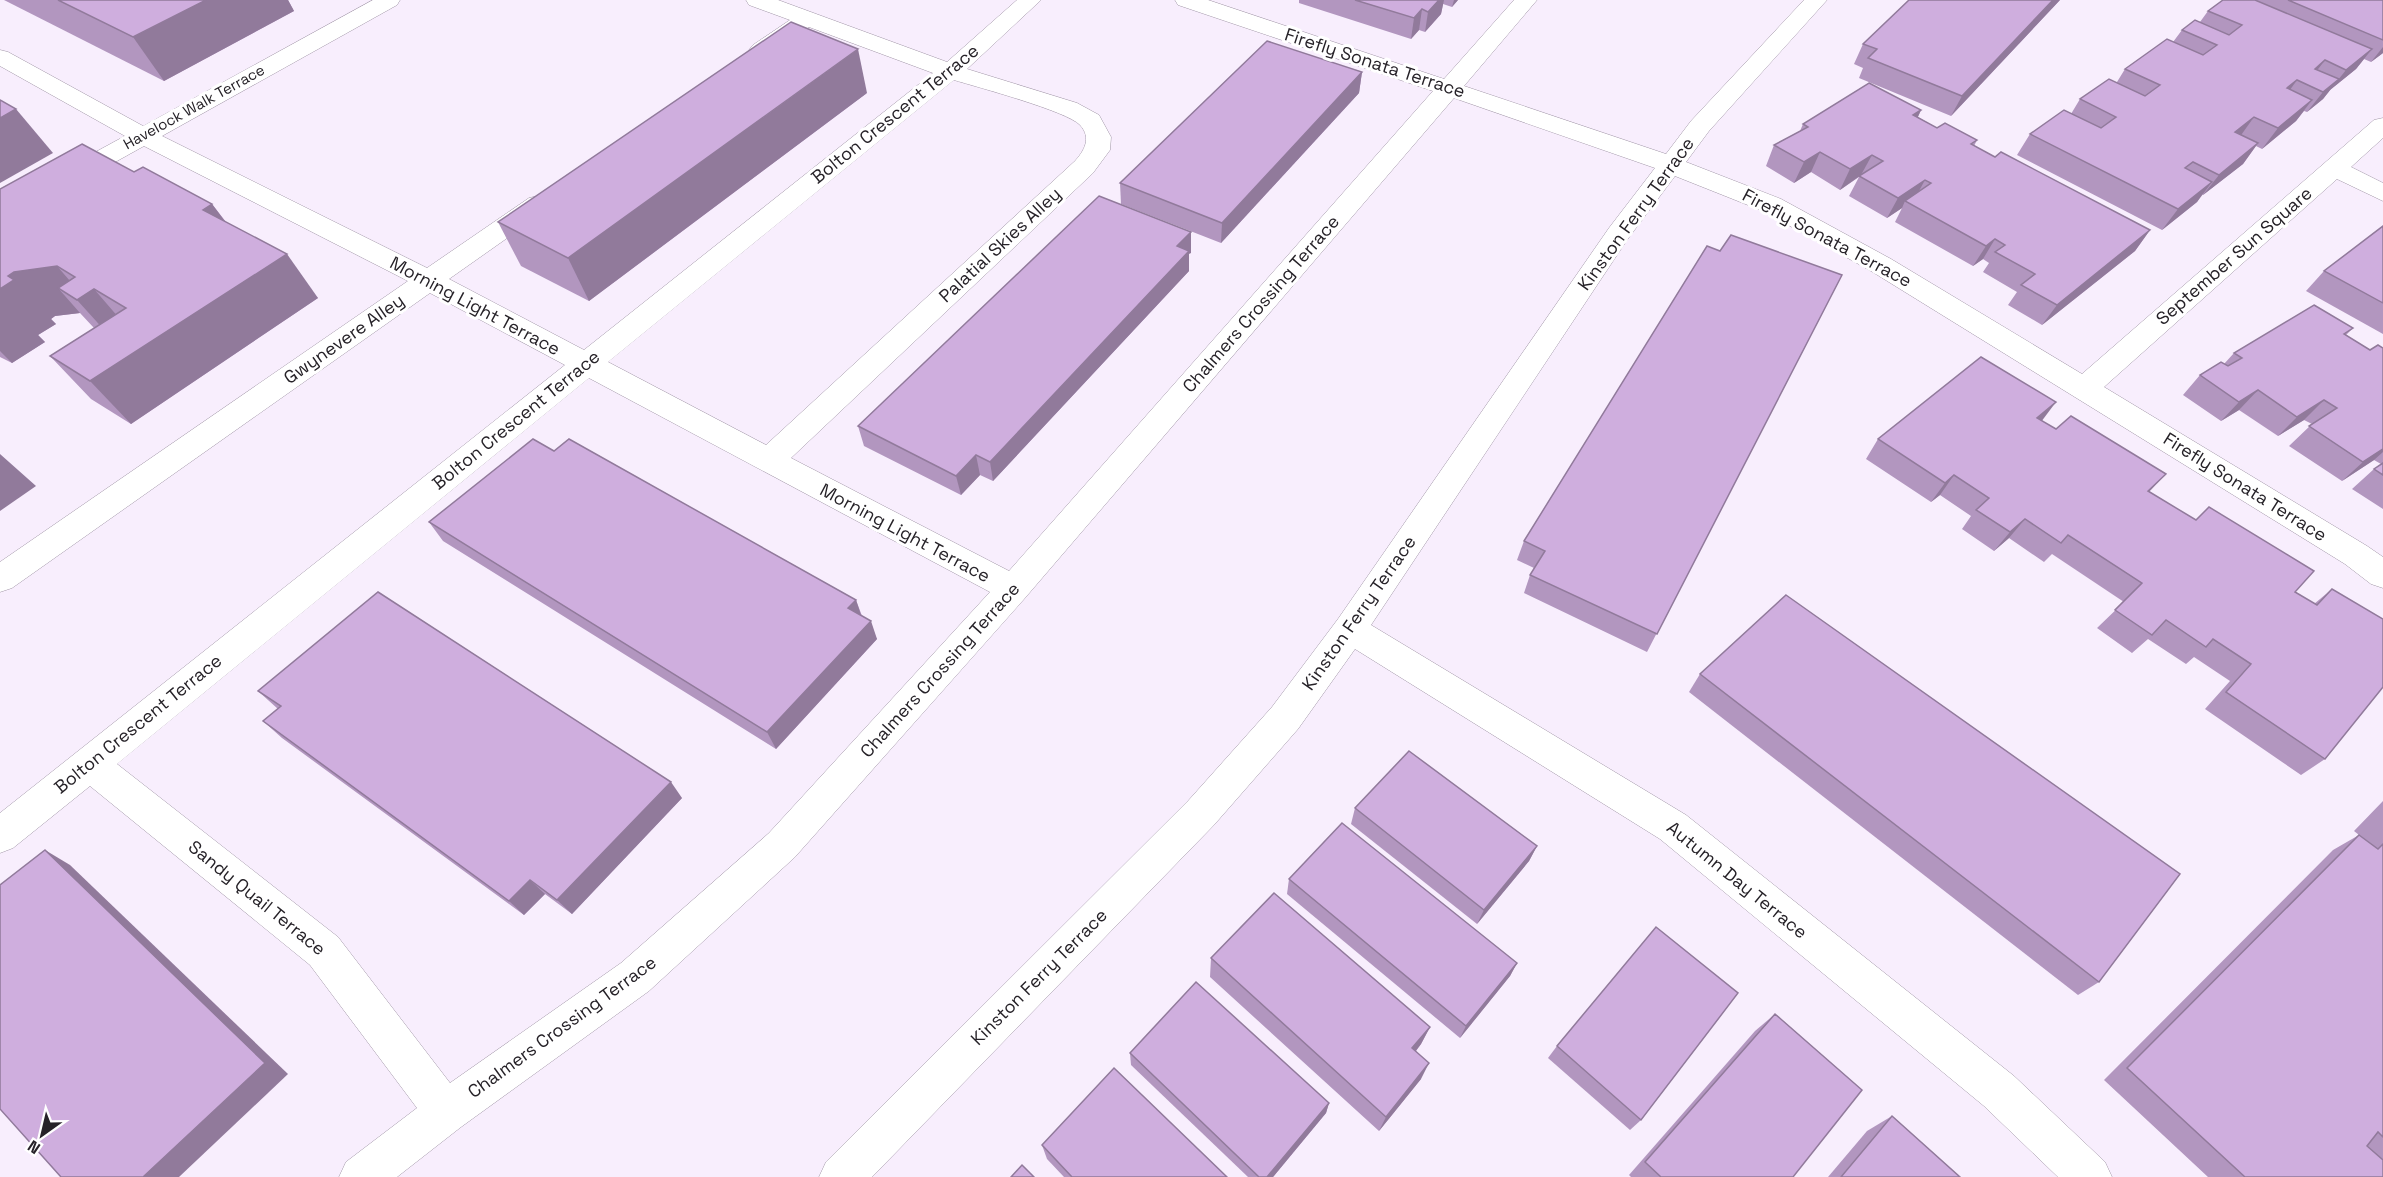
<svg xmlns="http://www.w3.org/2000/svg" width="2383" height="1177" viewBox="0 0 2383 1177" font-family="'Space Grotesk',sans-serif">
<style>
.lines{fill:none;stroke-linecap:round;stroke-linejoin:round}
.minor-casing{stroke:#a196a7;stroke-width:1}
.minor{fill:#fff;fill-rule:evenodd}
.wall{fill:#b296bf}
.shaded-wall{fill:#917a9b}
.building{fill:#cfaede;stroke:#917a9b;stroke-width:1.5}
.labels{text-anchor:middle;stroke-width:6;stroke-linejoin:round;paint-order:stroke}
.far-street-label{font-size:15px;fill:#262228;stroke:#fff}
.street-label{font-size:18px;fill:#262228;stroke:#fff}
</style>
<rect width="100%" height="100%" fill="#f8eefd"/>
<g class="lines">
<!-- minor casing -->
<g class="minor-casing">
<path id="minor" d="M373,0H400L397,5L162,136L427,268L529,198L538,196L547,198L551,204L547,210L449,279L584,350L933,73L809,27C793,38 773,60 753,55L749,50L753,45L790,20L749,5L746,0H778L947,62L1017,0H1041L967,69L1077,103L1099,115L1111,137L1110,150L1093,173L791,458L1009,571L1433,91L1178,5L1175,0H1208L1444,79L1514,0H1537L1464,86L1666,154L1691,121L1804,0H1827L1709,131L1686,162L1781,199L1891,259L2082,374L2374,120L2383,118V138L2351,167L2383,183V201L2337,179L2104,387L2367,546L2383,557V588L2371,584L2345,564L1871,271L1763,211L1675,176L1627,240L1371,625L1686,815L2014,1076L2105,1162L2112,1177H2058L1984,1106L1660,839L1355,649L1298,729L1214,825L872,1177H819L826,1162L1188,801L1272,707L1338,619L1609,228L1655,168L1454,98L1025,598L795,857L649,991L461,1127L397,1177H339L346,1162L417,1108L310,965L90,786L13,848L0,853V813L565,365L430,293L12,588L0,592V562L408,281L144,146L9,221L0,223V204L125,136L0,66V50L8,52L143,126ZM954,80C977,87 1067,111 1080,125C1092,138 1084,151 1075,161L766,445L608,362ZM589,378L990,592L769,833L621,963L450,1083L338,937L117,764Z"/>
</g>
<!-- minor -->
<use href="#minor" class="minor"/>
</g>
<!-- wall -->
<g class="wall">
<polygon points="4,0 288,0 294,11 164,81"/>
<polygon points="1299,0 1458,0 1452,7 1443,4 1441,14 1425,32 1419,30 1411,39 1299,3"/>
<polygon points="2060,0 1951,116 1859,78 1863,68 1854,64 1863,44"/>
<polygon points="2223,0 2383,0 2383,53 2371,62 2364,59 2356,69 2330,90 2323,99 2307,112 2304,111 2296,121 2262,149 2256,146 2243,164 2203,195 2202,194 2197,202 2162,230 2017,155 2030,134 2071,114 2080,99 2117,82 2125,69 2173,42 2182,30 2200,22 2208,11"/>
<polygon points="1362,72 1359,93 1221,243 1121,204 1120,183"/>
<polygon points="867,93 589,301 521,266 498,222"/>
<polygon points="1921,110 1918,117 1937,128 1977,140 1974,146 1995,157 2150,230 2135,251 2042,325 2008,305 2017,292 1983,272 1989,263 1983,259 1973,266 1895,222 1902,208 1887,218 1849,196 1859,177 1840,190 1811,172 1794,183 1766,166 1774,145 1800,131 1803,124"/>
<polygon points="134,172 212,204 226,222 318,298 131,424 91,399 50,356 94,328 80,313 55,316 51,319 56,324 38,335 45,342 12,363 0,357 0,189"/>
<polygon points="2383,226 2383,334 2306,291 2324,271"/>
<polygon points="1720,251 1842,275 1647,652 1524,593 1530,575 1534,568 1517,560 1524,541"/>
<polygon points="1191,253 1189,254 1189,271 993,481 980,475 961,495 864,446 858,426"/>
<polygon points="2353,328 2346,335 2370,350 2383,348 2383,509 2352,489 2374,469 2381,464 2374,460 2342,481 2289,446 2312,424 2304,420 2278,436 2239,410 2221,421 2183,395 2200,375 2224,364 2234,353"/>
<polygon points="2042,421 2149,492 2295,592 2314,604 2332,589 2325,759 2301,775 2205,709 2230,681 2194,657 2186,664 2148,639 2132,653 2097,628 2124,602 2052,554 2044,562 2009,538 1994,551 1962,529 1971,516 1940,495 1931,502 1866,459 1878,439"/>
<polygon points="554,451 856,600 862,616 877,639 776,749 443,541 429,522"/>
<polygon points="1700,674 2099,982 2078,995 1689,692"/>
<polygon points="258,691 682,798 572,914 545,894 524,915 282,738 263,721 278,709"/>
<polygon points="2383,801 2383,1177 2208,1177 2104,1080 2333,850 2359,835 2354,831"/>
<polygon points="1355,808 1537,846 1529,861 1477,924 1351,824"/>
<polygon points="1289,879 1517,963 1510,976 1460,1038 1287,894"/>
<polygon points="1211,958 1430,1027 1421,1044 1416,1051 1421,1079 1379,1131 1210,977"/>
<polygon points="1775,1014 1793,1177 1631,1177 1629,1175 1755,1031"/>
<polygon points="1557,1046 1641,1120 1630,1130 1548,1058"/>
<polygon points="1130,1053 1329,1103 1326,1113 1273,1177 1248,1177 1131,1065"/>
<polygon points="1892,1116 1960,1177 1828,1177 1867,1131"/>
<polygon points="1042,1145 1227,1177 1064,1177 1047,1159"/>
</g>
<!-- shaded-wall -->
<g class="shaded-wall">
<polygon points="206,0 288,0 294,11 164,81 133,37"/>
<polygon points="1439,0 1444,0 1441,14 1425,32 1428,12"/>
<polygon points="1454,0 1458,0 1452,7"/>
<polygon points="2053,0 2060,0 1951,116 1962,96"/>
<polygon points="1422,9 1419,30 1411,39 1414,18"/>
<polygon points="2383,47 2383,53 2371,62"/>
<polygon points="858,49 867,93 589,301 568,258"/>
<polygon points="2372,49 2356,69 2330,90 2346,70"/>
<polygon points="2325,60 2309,81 2315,69"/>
<polygon points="1362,72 1359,93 1221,243 1222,223"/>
<polygon points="2339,79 2323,99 2307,112 2323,92"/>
<polygon points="2297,80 2282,101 2287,88"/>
<polygon points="2312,100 2296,121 2262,149 2278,128"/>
<polygon points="0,109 16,109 53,153 0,183"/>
<polygon points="1921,110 1911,131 1913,115"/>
<polygon points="2254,117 2239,138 2235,132"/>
<polygon points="2258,143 2243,164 2203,195 2219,175"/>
<polygon points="1820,152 1811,172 1794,183 1804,162"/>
<polygon points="1872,155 1861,175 1840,190 1850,169"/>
<polygon points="1925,180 1914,200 1905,201 1902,208 1887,218 1898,198"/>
<polygon points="2212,182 2197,202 2162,230 2178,209"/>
<polygon points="212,204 245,248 203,210"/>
<polygon points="2150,230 2135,251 2042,325 2057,305"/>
<polygon points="1191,232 1191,253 1189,254 1189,271 993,481 990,462 1177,246"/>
<polygon points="1995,239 1983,259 1973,266 1986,246"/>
<polygon points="287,254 318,298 131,424 90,381"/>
<polygon points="57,266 83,296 94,289 132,333 116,343 77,300 58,288 80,313 55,316 51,319 56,324 38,335 45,342 12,363 0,351 0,289 8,276 14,272"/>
<polygon points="2258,390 2239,410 2221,421 2239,402"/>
<polygon points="2324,400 2304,420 2278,436 2297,417"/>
<polygon points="2056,402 2041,422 2037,418"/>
<polygon points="2383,449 2383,452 2374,460 2342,481 2363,462"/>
<polygon points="0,454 36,486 0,511"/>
<polygon points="976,455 980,475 961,495 956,476"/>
<polygon points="2166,474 2148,493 2148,491"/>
<polygon points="1954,475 1940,495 1931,502 1945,483"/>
<polygon points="2025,519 2009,538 1994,551 2010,532"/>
<polygon points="856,600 862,618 848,608"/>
<polygon points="871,621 877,639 776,749 767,732"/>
<polygon points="671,782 682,798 572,914 557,900"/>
<polygon points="1537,846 1529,861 1477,924 1484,910"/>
<polygon points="45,850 70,865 288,1074 179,1177 143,1177"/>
<polygon points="530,880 545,894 524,915 509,901"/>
<polygon points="1517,963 1510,976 1460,1038 1466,1026"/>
<polygon points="1430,1027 1421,1044 1405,1065 1412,1048"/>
<polygon points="1429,1063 1421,1079 1379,1131 1386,1117"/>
<polygon points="1329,1103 1326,1113 1273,1177 1267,1177"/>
</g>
<!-- building -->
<g class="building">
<polygon points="58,0 206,0 133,37"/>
<polygon points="1355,0 1439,0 1428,12 1422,9 1414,18"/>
<polygon points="1909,0 2053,0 1962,96 1868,58 1877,49 1863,44"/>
<polygon points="2223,0 2255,0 2372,49 2346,70 2325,60 2315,69 2339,79 2323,92 2297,80 2287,88 2312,100 2278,128 2254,117 2235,132 2258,143 2219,175 2193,162 2185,168 2212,182 2178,209 2030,134 2064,110 2101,128 2116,117 2080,99 2109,79 2145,96 2160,85 2125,69 2167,39 2203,55 2217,45 2182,30 2195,20 2229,35 2242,25 2208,11"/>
<polygon points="2288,0 2383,0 2383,40"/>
<polygon points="791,22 858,49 568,258 498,222"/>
<polygon points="1267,41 1362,72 1222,223 1120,183"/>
<polygon points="1869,83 1921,110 1913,115 1937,128 1945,123 1977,140 1971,144 1995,157 2001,152 2150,230 2057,305 2021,285 2035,274 1995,252 2005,245 1995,239 1986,246 1905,201 1931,183 1925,180 1898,198 1859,176 1883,161 1872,155 1850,169 1820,152 1804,162 1774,145 1808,127 1803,124"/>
<polygon points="0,100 16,109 0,118"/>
<polygon points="82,144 134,172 143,167 212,204 203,210 287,254 90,381 50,356 126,308 94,289 77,300 58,288 75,277 57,266 14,272 8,276 14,280 0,289 0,189"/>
<polygon points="1099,196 1191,232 1177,246 1189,251 990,462 976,455 956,476 858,426"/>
<polygon points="2383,226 2383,303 2324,271"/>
<polygon points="1731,235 1842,275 1657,634 1530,575 1545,551 1524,541 1707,246 1720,251"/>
<polygon points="2314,305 2353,328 2344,334 2370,350 2378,345 2383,348 2383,449 2363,462 2309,426 2337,408 2324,400 2297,417 2258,390 2239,402 2200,375 2221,362 2228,366 2242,358 2234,353"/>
<polygon points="1981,357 2056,402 2037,418 2056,429 2071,416 2166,474 2148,491 2196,520 2209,507 2314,571 2295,592 2317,605 2332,589 2383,619 2383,687 2325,759 2226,692 2251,664 2213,639 2206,647 2166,620 2152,635 2115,610 2142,583 2068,535 2061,543 2025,519 2010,532 1976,510 1989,498 1954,475 1945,483 1878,439"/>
<polygon points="533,439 554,451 569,439 856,600 848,608 871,621 767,732 429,522"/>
<polygon points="2383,463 2383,475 2374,469"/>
<polygon points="378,592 671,782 557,900 530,880 509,901 263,721 281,706 258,691"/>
<polygon points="1786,595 2180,874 2099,982 1700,674"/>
<polygon points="1409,751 1537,846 1484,910 1355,808"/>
<polygon points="1342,823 1517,963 1466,1026 1289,879"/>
<polygon points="2359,835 2378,849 2383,844 2383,1137 2378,1132 2367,1146 2383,1160 2383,1177 2245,1177 2127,1068"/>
<polygon points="45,850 265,1063 143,1177 61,1177 0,1109 0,885"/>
<polygon points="1274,893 1430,1027 1412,1048 1429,1063 1386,1117 1211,958"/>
<polygon points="1656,927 1738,993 1641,1120 1557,1046"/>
<polygon points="1196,982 1329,1103 1267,1177 1259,1177 1130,1053"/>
<polygon points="1775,1014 1862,1090 1793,1177 1661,1177 1645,1162"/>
<polygon points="1114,1068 1227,1177 1072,1177 1042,1145"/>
<polygon points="1892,1116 1960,1177 1841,1177"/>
<polygon points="1022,1165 1034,1177 1011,1177"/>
</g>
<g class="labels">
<!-- far-street labels -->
<g class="far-street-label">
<text transform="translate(194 107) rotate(-29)" y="5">Havelock Walk Terrace</text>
</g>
<!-- street labels -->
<g class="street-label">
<text transform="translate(1375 63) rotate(18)" y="6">Firefly Sonata Terrace</text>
<text transform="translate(895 114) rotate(-39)" y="6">Bolton Crescent Terrace</text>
<text transform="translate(1636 214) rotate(-54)" y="6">Kinston Ferry Terrace</text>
<text transform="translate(1827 238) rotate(28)" y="6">Firefly Sonata Terrace</text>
<text transform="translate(1000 245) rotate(-43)" y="6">Palatial Skies Alley</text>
<text transform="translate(2234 256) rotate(-41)" y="6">September Sun Square</text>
<text transform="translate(1261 304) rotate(-49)" y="6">Chalmers Crossing Terrace</text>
<text transform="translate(475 306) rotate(28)" y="6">Morning Light Terrace</text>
<text transform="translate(344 339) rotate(-35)" y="6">Gwynevere Alley</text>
<text transform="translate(516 420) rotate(-39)" y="6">Bolton Crescent Terrace</text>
<text transform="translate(2245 487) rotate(32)" y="6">Firefly Sonata Terrace</text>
<text transform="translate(905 533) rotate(28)" y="6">Morning Light Terrace</text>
<text transform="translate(1359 613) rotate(-55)" y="6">Kinston Ferry Terrace</text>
<text transform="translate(940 670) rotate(-48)" y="6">Chalmers Crossing Terrace</text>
<text transform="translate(138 724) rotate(-39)" y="6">Bolton Crescent Terrace</text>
<text transform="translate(1737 880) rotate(39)" y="6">Autumn Day Terrace</text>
<text transform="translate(257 898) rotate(39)" y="6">Sandy Quail Terrace</text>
<text transform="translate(1039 977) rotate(-45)" y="6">Kinston Ferry Terrace</text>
<text transform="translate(562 1027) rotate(-36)" y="6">Chalmers Crossing Terrace</text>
</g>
</g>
<!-- north arrow -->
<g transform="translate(42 1135) rotate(214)" stroke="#ffffff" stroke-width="4.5" paint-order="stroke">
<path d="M0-4.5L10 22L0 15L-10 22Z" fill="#262228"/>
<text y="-9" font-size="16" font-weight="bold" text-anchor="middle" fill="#262228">N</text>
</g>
</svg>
